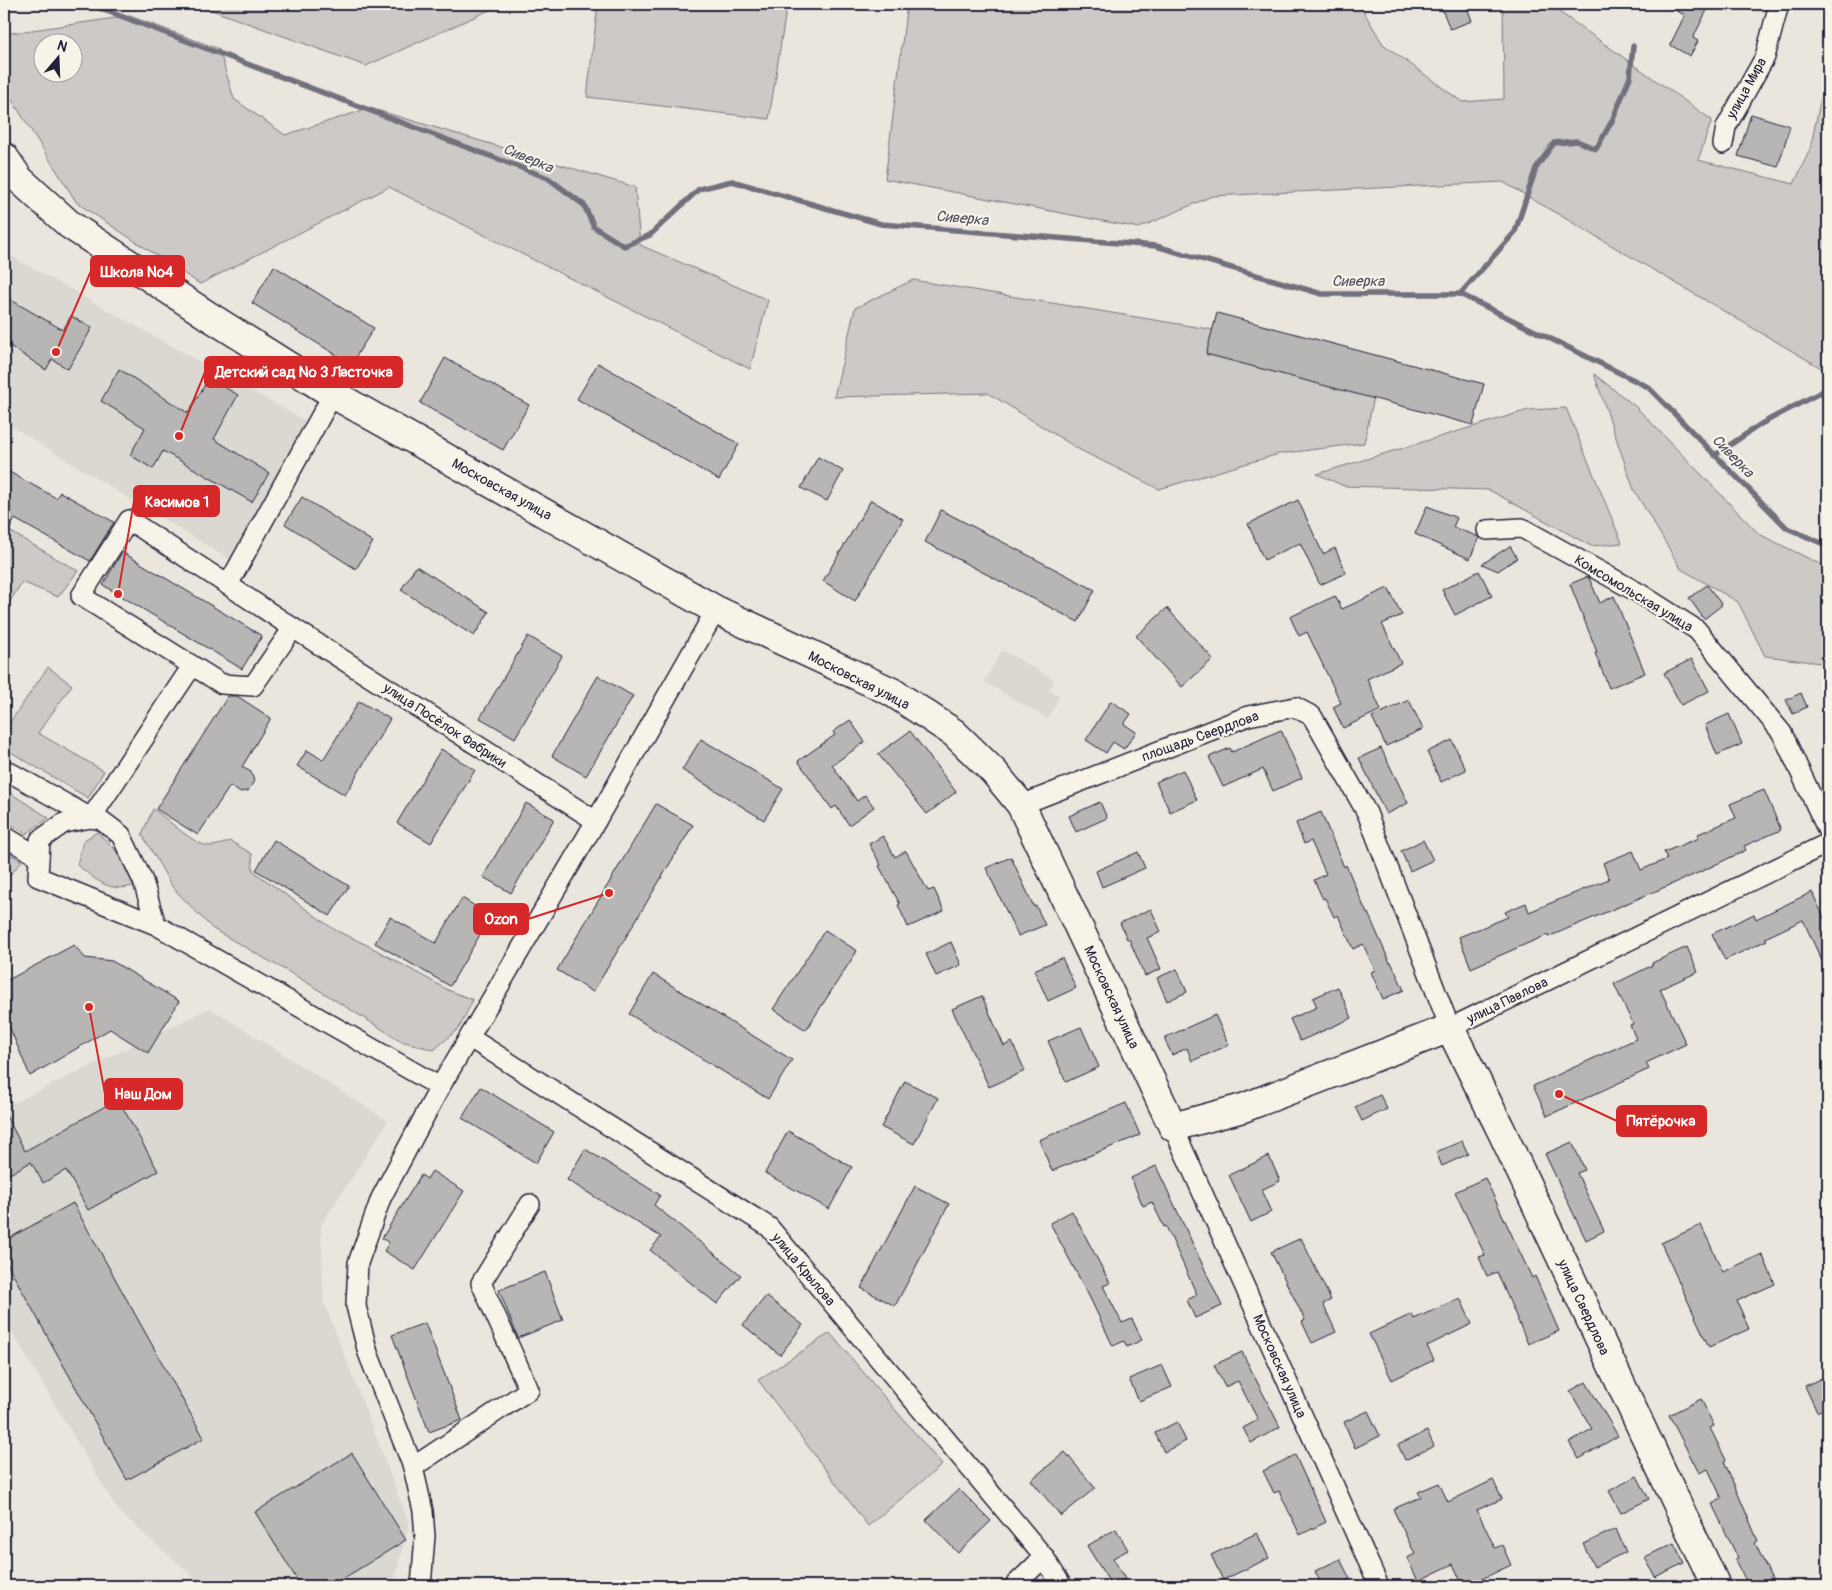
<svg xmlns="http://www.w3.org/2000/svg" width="1832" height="1590" viewBox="0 0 1832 1590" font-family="Pangolin,sans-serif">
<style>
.built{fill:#dbd8d2}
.green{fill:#cdc9c6;stroke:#787680;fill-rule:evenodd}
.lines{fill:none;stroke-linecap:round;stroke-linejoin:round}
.stream{stroke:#716f7b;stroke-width:5.5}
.building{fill:#b8b6b5;stroke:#22223b}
.street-casing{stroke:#22223b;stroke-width:22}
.secondary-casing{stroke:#22223b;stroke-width:31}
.street{stroke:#f7f3e8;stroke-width:19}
.secondary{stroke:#f7f3e8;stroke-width:28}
.labels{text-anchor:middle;stroke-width:4.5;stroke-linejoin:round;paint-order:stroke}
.street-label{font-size:14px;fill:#22223b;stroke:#f7f3e8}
.water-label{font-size:15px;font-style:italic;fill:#504f60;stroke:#f7f3e8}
.leader{fill:none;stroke:#d62828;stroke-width:2}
.callout-dot{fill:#d62828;stroke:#f7f3e8;stroke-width:2}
.callout{fill:#d62828;stroke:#d62828;stroke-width:2}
.callout-label{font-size:15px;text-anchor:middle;font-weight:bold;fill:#fff}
</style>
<rect width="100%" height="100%" fill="#eae6de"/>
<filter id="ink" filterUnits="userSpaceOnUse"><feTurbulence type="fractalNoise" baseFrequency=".02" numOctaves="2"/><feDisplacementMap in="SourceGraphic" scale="10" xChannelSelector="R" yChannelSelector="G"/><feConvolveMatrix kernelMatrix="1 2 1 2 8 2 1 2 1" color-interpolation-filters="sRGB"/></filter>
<g filter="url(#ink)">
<!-- built -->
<g class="built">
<polygon points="4,252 306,421 232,561 4,422"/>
<polygon points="1002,650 1055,680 1049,690 1060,696 1048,719 984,682"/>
<polygon points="210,1008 388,1121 321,1226 324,1302 409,1523 393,1586 204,1586 118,1511 4,1319 4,1099 14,1103"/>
</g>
<!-- green -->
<g class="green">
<polygon points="195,4 503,4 366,66"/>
<polygon points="598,4 787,4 769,119 587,97"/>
<polygon points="907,4 1359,4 1383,44 1462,102 1504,99 1503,4 1548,4 1712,120 1698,160 1794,184 1810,149 1828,65 1828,372 1503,182 1212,196 1139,228 885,179"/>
<path d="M130,16L219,49L234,99L285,135L370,108L635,187L640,245L768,300L750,369L389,187L200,284L77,203L12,100L4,76V34ZM42,42H72V72H42Z"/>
<polygon points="913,280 1293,343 1375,392 1364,443 1279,454 1159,489 1080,450 988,393 834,397 855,308"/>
<polygon points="1594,374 1636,407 1759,534 1828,568 1828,664 1765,656 1738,602 1681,569 1634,490"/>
<polygon points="1566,408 1622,543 1591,546 1489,490 1344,486 1317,474 1528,410"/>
<polygon points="4,528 78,571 58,597 22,582 4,611"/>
<polygon points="48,667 72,685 38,733 104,771 88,798 4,748 4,723 8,725"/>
<polygon points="4,789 49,818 26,834 4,820"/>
<path d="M153,809C167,818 195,847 211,846C217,846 225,843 230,841L252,854L253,871L335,930L369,946L448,990L473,1000L459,1028L434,1050L401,1041L301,979L213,929L173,888L142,834Z"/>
<path d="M97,832L114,848L136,885C109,894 97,880 77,865L83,841Z"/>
<polygon points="4,851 22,861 4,882"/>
<polygon points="830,1333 942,1465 868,1526 758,1380"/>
</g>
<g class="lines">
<!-- stream -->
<g class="stream">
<polyline points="89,4 548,178 584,205 594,227 624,246 650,235 699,189 732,181 881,224 1156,246 1322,294 1460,294 1648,387 1787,528 1828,546"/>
<polyline points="1460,294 1515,232 1536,168 1554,143 1577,141 1596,149 1612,121 1630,77 1633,46"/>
<polyline points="1715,455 1761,424 1825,390 1828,385"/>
</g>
</g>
<!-- building -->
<g class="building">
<polygon points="1440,4 1466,4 1472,21 1450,29"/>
<polygon points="1662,4 1710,4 1693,38 1698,41 1690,56 1670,45 1685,15"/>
<polygon points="1751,114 1790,126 1778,167 1738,156"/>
<polygon points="274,266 374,328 351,364 252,303"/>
<polygon points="4,296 63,330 71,316 92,328 68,369 52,359 46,370 4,342"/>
<polygon points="1217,313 1484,384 1473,425 1206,354"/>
<polygon points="445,358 529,405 503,450 420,403"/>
<polygon points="598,363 739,444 719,480 577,399"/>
<polygon points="119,369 188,413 209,378 238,395 214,439 269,473 252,502 163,451 153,469 130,455 145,428 101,401"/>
<polygon points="818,457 843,471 827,501 801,488"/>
<polygon points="4,469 56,498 60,492 114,522 90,561 15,519 4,539"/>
<polygon points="302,497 373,542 356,569 285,524"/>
<polygon points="871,500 903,519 855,601 823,581"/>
<polygon points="1298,500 1323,554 1335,548 1346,573 1320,585 1300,543 1264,560 1248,524"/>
<polygon points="1427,506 1457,518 1453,527 1479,537 1470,559 1415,534"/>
<polygon points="941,510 1095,590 1078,622 925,542"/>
<polygon points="1510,546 1517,558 1498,571 1482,564"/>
<polygon points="122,552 262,636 242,669 103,585"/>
<polygon points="416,566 489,612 474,636 401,590"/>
<polygon points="1479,571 1492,596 1455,615 1442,590"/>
<polygon points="1587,577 1589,578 1600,603 1614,596 1645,673 1609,688 1595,653 1597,652 1570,584"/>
<polygon points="1707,585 1722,605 1704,619 1689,598"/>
<polygon points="1388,588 1402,615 1382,624 1401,663 1367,679 1381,710 1343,728 1333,707 1341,703 1307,632 1299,636 1290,617 1335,596 1342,609"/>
<polygon points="1167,608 1213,659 1182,687 1136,636"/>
<polygon points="528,636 562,656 515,738 480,718"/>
<polygon points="1692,659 1709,691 1681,705 1664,673"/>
<polygon points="598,676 633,696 586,776 552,756"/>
<polygon points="1801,693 1807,707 1793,714 1786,700"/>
<polygon points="228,696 237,696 271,718 242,767 251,772 254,781 248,791 239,792 230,786 198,835 156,809"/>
<polygon points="1409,700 1423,729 1386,746 1372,717"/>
<polygon points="359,701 390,719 345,795 297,766 307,750 323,760"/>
<polygon points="1111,701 1131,714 1124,724 1136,732 1124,749 1113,742 1106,753 1086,740"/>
<polygon points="1729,714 1742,744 1717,755 1705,725"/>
<polygon points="850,720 865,742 832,765 857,801 865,795 874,807 849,825 836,806 832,809 798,761 835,735 833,732"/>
<polygon points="1281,730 1302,778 1273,791 1263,769 1223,787 1209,757 1230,748 1232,752"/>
<polygon points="910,731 956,792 927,814 878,754"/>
<polygon points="701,739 783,789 764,820 682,770"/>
<polygon points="1452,740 1466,770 1441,782 1427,752"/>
<polygon points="1381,748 1408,803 1386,814 1359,758"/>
<polygon points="441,749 475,770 431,843 397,823"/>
<polygon points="1183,770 1197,800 1170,812 1156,782"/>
<polygon points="1764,790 1781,830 1744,846 1746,850 1698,873 1548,937 1547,935 1471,968 1459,937 1508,917 1505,912 1526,903 1529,912 1609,879 1603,863 1633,851 1641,870 1667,859 1664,852 1699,838 1698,834 1736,818 1730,804"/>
<polygon points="1100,802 1107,818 1076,832 1069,816"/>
<polygon points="526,803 554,819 511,893 483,877"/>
<polygon points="656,804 693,825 593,992 557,970"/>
<polygon points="1321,812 1344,867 1346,865 1367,914 1368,913 1390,963 1391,962 1404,990 1383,999 1371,972 1375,970 1363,944 1353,949 1338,915 1334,917 1325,898 1323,899 1314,880 1326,874 1311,841 1304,844 1296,823"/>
<polygon points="883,836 895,857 906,851 928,891 934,889 944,911 908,927 898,905 900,904 879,866 881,865 869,844"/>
<polygon points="274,840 349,886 330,916 256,870"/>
<polygon points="1423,840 1433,860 1410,871 1401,851"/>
<polygon points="1138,852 1145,868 1102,887 1096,871"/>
<polygon points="1011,857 1034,907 1036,906 1045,925 1018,936 986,868"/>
<polygon points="1812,892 1828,926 1828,974 1803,920 1765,938 1767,940 1725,960 1712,934 1754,914 1756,919"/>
<polygon points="462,898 491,916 450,986 375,943 390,917 436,943"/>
<polygon points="1151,909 1161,932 1147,938 1161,969 1145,976 1129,939 1127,939 1120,923"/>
<polygon points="825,930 857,951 806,1030 773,1009"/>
<polygon points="951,942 961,965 936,976 926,954"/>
<polygon points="74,945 85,958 112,961 179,1001 148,1053 110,1029 30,1076 4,1014 4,982"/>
<polygon points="1687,947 1698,972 1660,989 1686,1044 1646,1063 1649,1069 1547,1116 1533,1086 1636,1039 1630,1025 1633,1024 1614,984 1653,965 1652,963"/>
<polygon points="1062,958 1076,988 1048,1001 1034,970"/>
<polygon points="1177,969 1187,992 1167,1001 1157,978"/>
<polygon points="653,974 792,1060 768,1099 629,1014"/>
<polygon points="1338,987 1352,1018 1300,1041 1290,1019 1317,1007 1313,998"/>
<polygon points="982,996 1004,1046 1012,1042 1025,1071 989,1087 952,1009"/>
<polygon points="1215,1015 1229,1045 1192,1061 1187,1048 1172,1055 1164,1038"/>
<polygon points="1081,1027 1099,1067 1066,1082 1048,1041"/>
<polygon points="905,1081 938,1098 914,1144 881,1127"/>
<polygon points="481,1087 554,1132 536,1163 462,1118"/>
<polygon points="1380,1095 1387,1109 1362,1121 1355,1107"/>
<polygon points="118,1099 158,1171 88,1210 66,1170 43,1183 31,1162 4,1177 4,1112 25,1151"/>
<polygon points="1126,1103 1140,1135 1052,1171 1039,1140"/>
<polygon points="788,1131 852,1167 829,1209 765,1173"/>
<polygon points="1462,1141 1468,1154 1442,1166 1436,1152"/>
<polygon points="1572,1142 1585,1170 1577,1173 1604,1231 1586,1240 1545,1154"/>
<polygon points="585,1149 660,1195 654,1205 741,1275 717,1304 650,1250 661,1237 567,1180"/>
<polygon points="1269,1156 1280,1181 1261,1190 1271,1212 1251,1222 1229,1175"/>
<polygon points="1156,1166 1222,1306 1195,1318 1187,1300 1197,1295 1166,1226 1164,1227 1152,1202 1143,1206 1131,1178"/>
<polygon points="432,1171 464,1191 415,1270 384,1251 389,1243 382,1238 421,1175 427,1179"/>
<polygon points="1485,1178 1532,1278 1535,1276 1559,1331 1528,1344 1497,1272 1487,1276 1479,1257 1485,1255 1455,1192"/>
<polygon points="915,1186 949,1204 895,1306 861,1288"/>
<polygon points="73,1203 204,1438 127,1480 4,1258 4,1241"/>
<polygon points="1072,1211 1110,1283 1103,1286 1122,1323 1132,1319 1142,1340 1127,1347 1124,1341 1113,1346 1088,1294 1050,1223"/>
<polygon points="1701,1225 1723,1272 1762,1254 1775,1284 1737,1301 1749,1329 1709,1347 1661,1243"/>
<polygon points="1301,1238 1331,1300 1323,1304 1336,1332 1312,1343 1302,1322 1305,1320 1271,1252"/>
<polygon points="545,1272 563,1320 518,1338 499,1290"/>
<polygon points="766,1296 803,1325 780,1355 743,1325"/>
<polygon points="1460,1298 1472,1324 1427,1346 1434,1360 1392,1380 1369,1334 1412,1314 1414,1319"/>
<polygon points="425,1323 462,1420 429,1432 392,1335"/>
<polygon points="1242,1352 1280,1427 1251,1443 1243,1428 1258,1420 1238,1381 1225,1387 1214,1365"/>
<polygon points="1162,1365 1172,1387 1139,1401 1129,1379"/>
<polygon points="1828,1375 1828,1406 1817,1412 1805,1386"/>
<polygon points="1586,1382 1618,1436 1579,1459 1569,1442 1592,1429 1570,1391"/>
<polygon points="1701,1399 1714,1426 1710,1428 1726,1460 1724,1461 1758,1541 1755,1543 1775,1586 1750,1586 1744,1577 1735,1559 1738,1558 1712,1504 1722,1499 1708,1469 1699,1473 1669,1415"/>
<polygon points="1368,1411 1380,1436 1355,1448 1344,1422"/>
<polygon points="1177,1422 1186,1441 1164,1452 1155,1433"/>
<polygon points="1427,1431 1434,1446 1405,1460 1398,1445"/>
<polygon points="1065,1452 1095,1488 1061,1516 1031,1480"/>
<polygon points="352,1453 406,1540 331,1586 301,1586 255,1512"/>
<polygon points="1295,1455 1326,1522 1300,1535 1279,1491 1274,1493 1263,1471"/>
<polygon points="1637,1476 1649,1499 1621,1513 1609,1491"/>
<polygon points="1493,1480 1502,1499 1477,1510 1495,1548 1502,1545 1511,1565 1467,1586 1463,1586 1453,1564 1418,1581 1407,1558 1415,1554 1393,1509 1421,1497 1418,1492 1439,1483 1448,1502"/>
<polygon points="959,1489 991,1521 958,1553 926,1520"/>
<polygon points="1116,1529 1128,1550 1113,1558 1125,1579 1112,1586 1087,1546"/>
<polygon points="1616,1529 1626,1552 1594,1567 1583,1544"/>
<polygon points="1257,1533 1269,1558 1223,1580 1211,1555"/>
<polygon points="1674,1543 1684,1563 1655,1577 1645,1557"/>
<polygon points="1340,1559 1350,1579 1335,1586 1322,1586 1315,1571"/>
</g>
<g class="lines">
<!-- street casing -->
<g class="street-casing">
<g id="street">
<polyline points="1723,144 1726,127 1765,57 1779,4"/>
<polyline points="333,394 228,585 293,628 596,821"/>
<polyline points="1487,530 1522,528 1639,593 1697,630 1782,733 1828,831"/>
<polyline points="228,585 129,520 81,596 222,684 253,686 293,628"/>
<polyline points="4,769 91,818 192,666"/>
<polyline points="1021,805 1248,716 1295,707 1312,716 1367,813 1450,1028 1828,843"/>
<polyline points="4,836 39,857"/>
<polyline points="156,925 38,877 40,840 64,823 91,818 101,820 121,835 143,881 156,925 440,1087"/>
<polyline points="470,1038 769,1227 1044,1557 1062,1586"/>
<polyline points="1173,1127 1379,1586"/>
<polyline points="413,1467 529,1390 481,1283 530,1204"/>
<polyline points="421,1586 425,1536 423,1511 413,1467 368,1353 356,1306 358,1263 381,1198 440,1087 596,821 716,610"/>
<polyline points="1014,1586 1044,1557"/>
</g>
</g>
<!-- secondary casing -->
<g class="secondary-casing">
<polyline id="secondary" points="4,157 19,179 70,225 207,315 333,394 716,610 892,692 954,733 994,772 1021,805 1173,1127 1243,1108 1450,1028 1501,1130 1716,1586"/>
</g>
<!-- street -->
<use href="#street" class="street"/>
<!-- secondary -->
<use href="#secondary" class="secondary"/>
</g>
</g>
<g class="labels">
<!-- street labels -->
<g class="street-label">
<text transform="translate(1746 88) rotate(-61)" y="5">улица Мира</text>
<text transform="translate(502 489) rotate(29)" y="5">Московская улица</text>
<text transform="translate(1634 593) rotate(31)" y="5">Комсомольская улица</text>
<text transform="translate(859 680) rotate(27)" y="5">Московская улица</text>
<text transform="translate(445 725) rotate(33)" y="5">улица Посёлок Фабрики</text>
<text transform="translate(1200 736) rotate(-20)" y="5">площадь Свердлова</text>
<text transform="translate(1112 997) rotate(65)" y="5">Московская улица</text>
<text transform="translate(1507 1000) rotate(-26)" y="5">улица Павлова</text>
<text transform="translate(804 1269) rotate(50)" y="5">улица Крылова</text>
<text transform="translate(1584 1307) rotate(65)" y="5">улица Свердлова</text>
<text transform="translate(1280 1366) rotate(66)" y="5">Московская улица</text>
</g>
<!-- water labels -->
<g class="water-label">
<text transform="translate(528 158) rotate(23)" y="5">Сиверка</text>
<text transform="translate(962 218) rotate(5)" y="5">Сиверка</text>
<text x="1358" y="286">Сиверка</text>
<text transform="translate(1733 456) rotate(46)" y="5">Сиверка</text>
</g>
</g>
<!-- callouts -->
<path class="leader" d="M56 352L91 271M179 436L205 372M118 594L134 501M609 893L528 919M89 1007L105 1094M1559 1094L1617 1121"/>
<g class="callout-dot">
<circle cx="56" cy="352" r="5"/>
<circle cx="179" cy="436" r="5"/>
<circle cx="118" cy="594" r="5"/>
<circle cx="609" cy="893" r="5"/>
<circle cx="89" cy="1007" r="5"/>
<circle cx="1559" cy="1094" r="5"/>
</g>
<g class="callout">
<rect x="91" y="256" width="93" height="30" rx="5"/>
<rect x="205" y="357" width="197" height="30" rx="5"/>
<rect x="134" y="486" width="85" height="30" rx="5"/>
<rect x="474" y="904" width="54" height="30" rx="5"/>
<rect x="105" y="1079" width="77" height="30" rx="5"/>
<rect x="1617" y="1106" width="89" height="30" rx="5"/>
</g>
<g class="callout-label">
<text x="137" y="277">Школа №4</text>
<text x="304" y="377">Детский сад № 3 Ласточка</text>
<text x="177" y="507">Касимов 1</text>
<text x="501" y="924">Ozon</text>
<text x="143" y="1099">Наш Дом</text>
<text x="1661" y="1126">Пятёрочка</text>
</g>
<!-- margin -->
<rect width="1832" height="1590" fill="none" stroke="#f7f3e8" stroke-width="20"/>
<rect x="10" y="10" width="1812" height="1570" fill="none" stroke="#22223b" stroke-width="2" filter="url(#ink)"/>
<!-- north arrow -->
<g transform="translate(58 58) rotate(19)"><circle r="24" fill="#f7f3e8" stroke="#a29fa3"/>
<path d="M0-4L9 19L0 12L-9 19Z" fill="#22223b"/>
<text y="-8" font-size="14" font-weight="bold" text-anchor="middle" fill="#22223b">N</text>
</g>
</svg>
